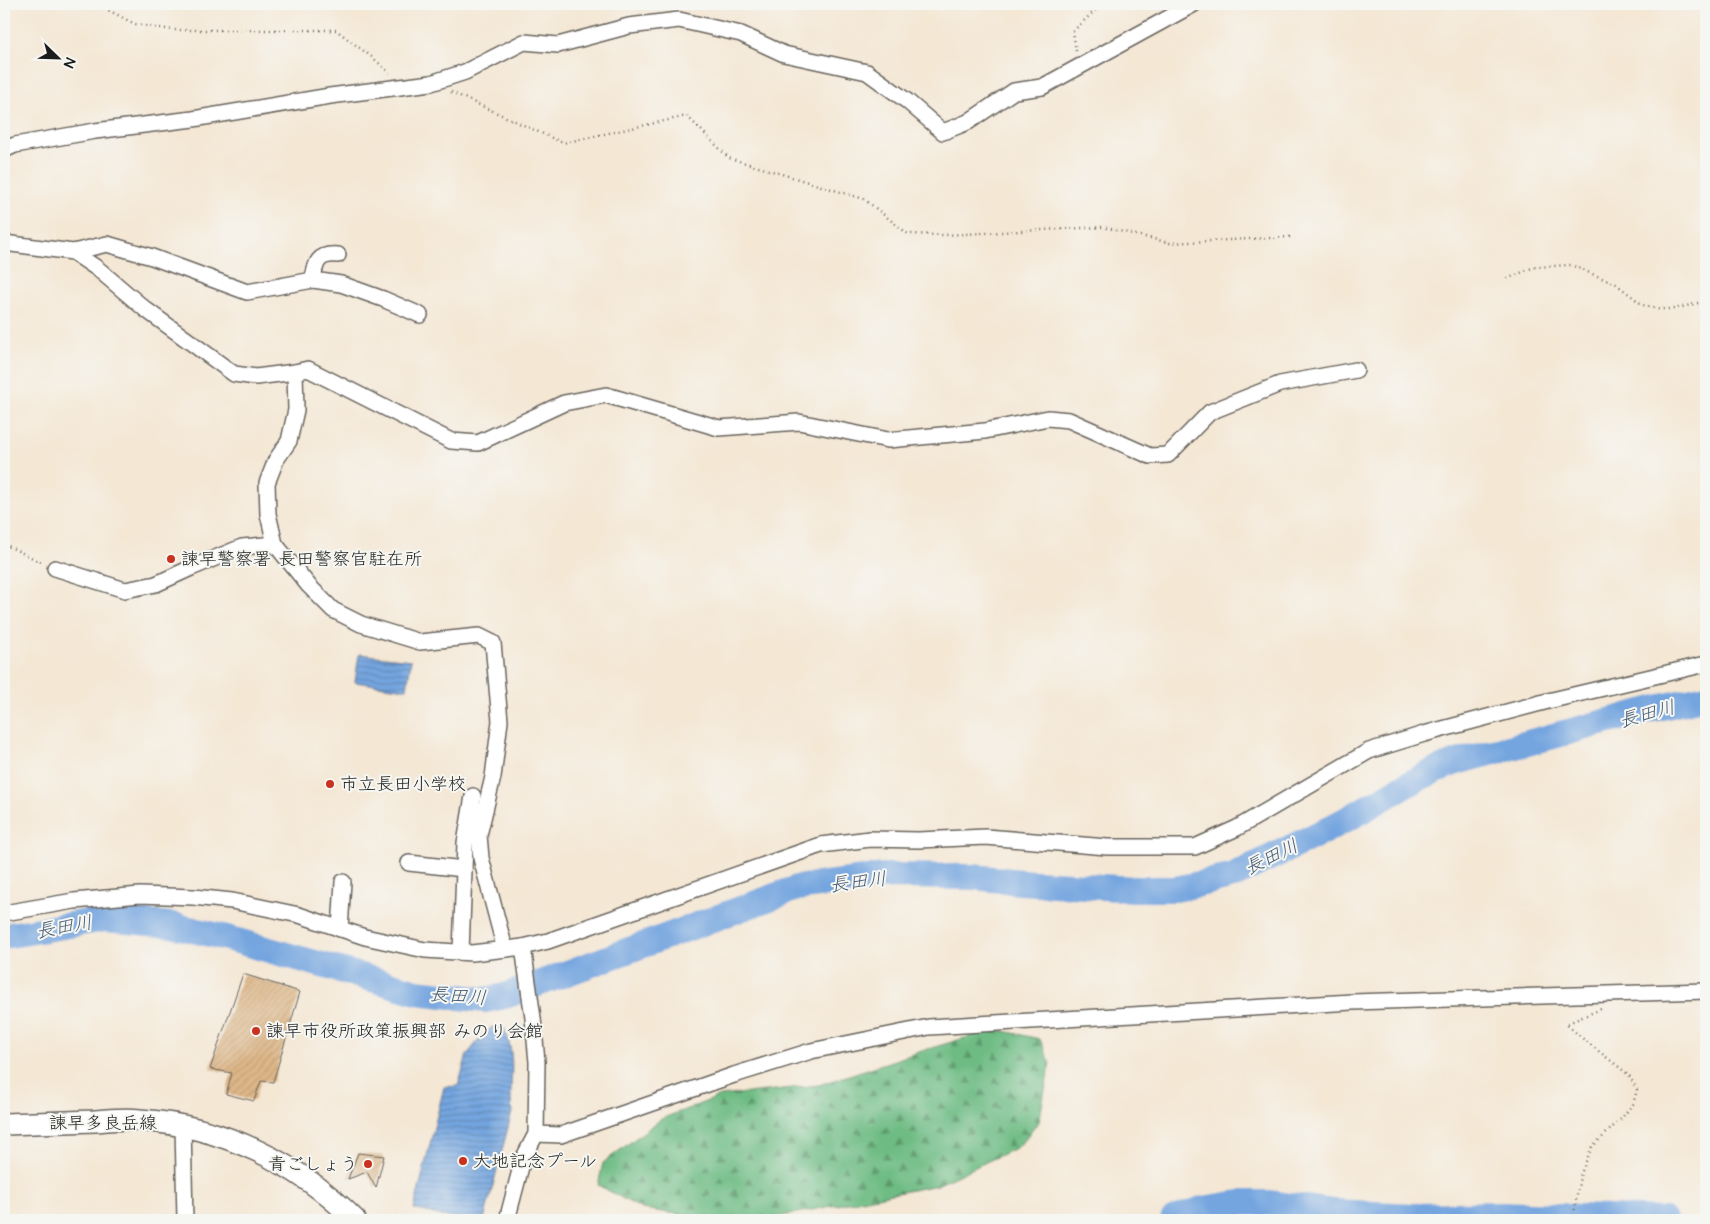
<svg xmlns="http://www.w3.org/2000/svg" width="1710" height="1224" viewBox="0 0 1710 1224" font-family="'Architects Daughter','Klee One',sans-serif">
<style>
.forest{fill:url(#forest-firs);stroke:#456c50}
.water{fill:url(#water-rules);stroke:#48607e}
.lines{fill:none;stroke-linecap:round;stroke-linejoin:round}
.river{stroke:#74a5df;stroke-width:26}
.building{fill:url(#building-hatch)}
.minor-casing{stroke:#68635c;stroke-width:18}
.secondary-casing{stroke:#68635c;stroke-width:24}
.path{stroke:#68635c;stroke-width:2.5;stroke-dasharray:1 4;stroke-linecap:butt}
.minor{stroke:#fff;stroke-width:15}
.secondary{stroke:#fff;stroke-width:21}
.poi-dot{fill:#c8321e;stroke:#f6f6f2;stroke-width:2}
.labels{text-anchor:middle;stroke-width:4;stroke-linejoin:round;paint-order:stroke}
.poi-label{font-size:18px;fill:#1c1c1c;stroke:#f6f6f2;text-anchor:start}
.street-label{font-size:18px;fill:#1c1c1c;stroke:#f6f6f2}
.water-label{font-size:19px;font-style:italic;fill:#445a74;stroke:#f6f6f2}
</style>
<defs>
<pattern id="forest-firs" width="22" height="20" patternUnits="userSpaceOnUse" patternTransform="scale(1.25)"><rect width="22" height="20" fill="#6ebc84"/><path d="M5 1l3.5 6h-7zM16 11l3.5 6h-7z" fill="#5a986b"/></pattern>
<pattern id="water-rules" width="6" height="5" patternUnits="userSpaceOnUse" patternTransform="scale(1.25)"><rect width="6" height="5" fill="#74a5df"/><path d="M0 2.5h6" fill="none" stroke="#5e86b4"/></pattern>
<pattern id="building-hatch" width="6" height="6" patternUnits="userSpaceOnUse" patternTransform="scale(1.25)"><rect width="6" height="6" fill="#deb788"/><path d="M-1 1l2-2M0 6l6-6M5 7l2-2" fill="none" stroke="#be9d75"/></pattern>
</defs>
<rect width="100%" height="100%" fill="#f6f6f2"/>
<filter id="ink" filterUnits="userSpaceOnUse"><feTurbulence type="fractalNoise" baseFrequency=".02" numOctaves="2"/><feDisplacementMap in="SourceGraphic" scale="10" xChannelSelector="R" yChannelSelector="G"/><feConvolveMatrix kernelMatrix="1 2 1 2 8 2 1 2 1" color-interpolation-filters="sRGB"/></filter>
<filter id="wash" filterUnits="userSpaceOnUse"><feTurbulence type="fractalNoise" baseFrequency=".0096" numOctaves="4" result="noise"/><feDisplacementMap in="SourceGraphic" scale="20" xChannelSelector="R" yChannelSelector="G"/><feGaussianBlur stdDeviation="1.12" result="paint"/><feColorMatrix in="noise" values="0 0 0 0 0 0 0 0 0 0 0 0 0 0 0 0 0 1.4 0 .05"/><feComposite in="paint" operator="in"/></filter>
<g filter="url(#wash)">
<rect width="100%" height="100%" fill="#f4e7d4"/>
<!-- forest -->
<g class="forest">
<polygon points="1706,800 1706,863 1697,822"/>
<polygon points="995,1029 1040,1039 1050,1063 1039,1122 1018,1147 937,1185 762,1220 719,1220 642,1209 598,1185 603,1163 661,1119 721,1096 819,1085 928,1049"/>
</g>
<!-- water -->
<g class="water">
<polygon points="359,654 411,660 407,689 355,682"/>
<path d="M492,1027L504,1028C518,1060 508,1080 512,1112L484,1220H458L414,1209L444,1087L458,1086L467,1055L481,1037Z"/>
</g>
<g class="lines">
<!-- river -->
<g class="river">
<path d="M4,936L105,919L172,925L227,938L417,992L485,1000L505,996L797,888L885,876L974,877L1020,882L1135,889H1176L1226,878L1234,876C1273,855 1313,838 1351,817C1386,797 1419,775 1457,762L1653,709L1706,697"/>
<polyline points="1173,1220 1202,1209 1240,1203 1268,1203 1333,1212 1413,1216 1500,1214 1664,1220"/>
</g>
</g>
<g id="blocks">
<!-- building -->
<g class="building">
<polygon points="243,974 300,992 273,1082 261,1081 254,1101 226,1094 232,1073 210,1069"/>
<polygon points="358,1153 384,1156 376,1188 367,1172 348,1179"/>
</g>
</g>
</g>
<g filter="url(#ink)">
<use href="#blocks" fill-opacity="0" stroke="#68635c" stroke-width="1"/>
<g class="lines">
<!-- minor casing -->
<g class="minor-casing">
<g id="minor">
<polyline points="4,150 15,145 95,131 193,119 330,96 431,83 465,72 524,42 558,45 629,26 679,20 741,34 784,54 867,72 907,101 943,132 968,122 1014,91 1042,87 1194,4"/>
<polyline points="4,243 73,252 98,269 145,309 234,374 256,377 295,372 308,369 451,441 478,443 564,403 606,395 719,428 799,422 888,440 985,431 1048,418 1069,420 1150,456 1168,455 1210,412 1280,384 1356,370"/>
<polyline points="73,252 107,244 152,257 247,292 313,280 341,284 383,299 420,315"/>
<path d="M313,280C315,263 318,253 338,255"/>
<polyline points="295,372 296,410 289,441 276,460 267,483 268,514 275,544 309,586 333,610 361,624 420,642 479,636 493,643 500,721 493,777 479,835 481,858 505,949"/>
<polyline points="55,568 125,590 156,584 191,568 242,547 275,544"/>
<polyline points="409,863 464,869"/>
<polyline points="4,913 74,901 140,895 193,897 232,901 299,915 365,937 425,950 472,953 523,947 548,941 821,845 870,839 918,840 986,837 1107,847 1195,847 1237,828 1369,751 1424,734 1548,701 1706,664"/>
<polyline points="340,929 343,882"/>
<polyline points="461,952 465,843 473,796"/>
<polyline points="183,1125 185,1220"/>
<polyline points="536,1134 561,1135 734,1075 811,1051 929,1027 1352,1002 1706,991"/>
<polyline points="507,1220 523,1159 536,1134 537,1062 533,1018 523,947"/>
</g>
</g>
<!-- secondary casing -->
<g class="secondary-casing">
<path id="secondary" d="M4,1124C34,1123 64,1122 95,1121C110,1120 125,1118 140,1120C222,1126 297,1162 355,1220"/>
</g>
<!-- path -->
<g class="path">
<polyline points="101,4 108,10 135,24 173,30 336,30 373,58 390,73"/>
<polyline points="1076,51 1073,31 1102,4"/>
<polyline points="451,92 563,143 687,116 729,158 864,199 908,234 944,235 1103,227 1170,243 1291,237"/>
<polyline points="1507,279 1534,267 1571,265 1616,284 1643,305 1658,309 1675,309 1706,301"/>
<polyline points="4,544 43,563"/>
<polyline points="1573,1220 1580,1176 1592,1147 1620,1120 1633,1104 1637,1090 1629,1075 1582,1038 1566,1024 1601,1009"/>
</g>
<!-- minor -->
<use href="#minor" class="minor"/>
<!-- secondary -->
<use href="#secondary" class="secondary"/>
</g>
</g>
<!-- markers -->
<g class="poi-dot">
<circle cx="171" cy="559" r="5"/>
<circle cx="330" cy="784" r="5"/>
<circle cx="256" cy="1031" r="5"/>
<circle cx="463" cy="1161" r="5"/>
<circle cx="368" cy="1164" r="5"/>
</g>
<g class="labels">
<!-- poi labels -->
<g class="poi-label">
<text x="181" y="565">諫早警察署 長田警察官駐在所</text>
<text x="340" y="790">市立長田小学校</text>
<text x="266" y="1037">諫早市役所政策振興部 みのり会館</text>
<text x="473" y="1167">大地記念プール</text>
<text x="358" y="1170" text-anchor="end">青ごしょう</text>
</g>
<!-- street labels -->
<g class="street-label">
<text x="103" y="1129">諫早多良岳線</text>
</g>
<!-- water labels -->
<g class="water-label">
<text transform="translate(1647 713) rotate(-15)" y="7">長田川</text>
<text transform="translate(1271 856) rotate(-26)" y="7">長田川</text>
<text transform="translate(858 881) rotate(-7)" y="7">長田川</text>
<text transform="translate(64 926) rotate(-10)" y="7">長田川</text>
<text transform="translate(458 995) rotate(4)" y="7">長田川</text>
</g>
</g>
<!-- margin -->
<rect width="1710" height="1224" fill="none" stroke="#f6f6f2" stroke-width="20"/>
<!-- north arrow -->
<g transform="translate(58 58) rotate(113)" stroke="#f6f6f2" stroke-width="4" paint-order="stroke">
<path d="M0-4L9 19L0 12L-9 19Z" fill="#1c1c1c"/>
<text y="-8" font-size="14" font-weight="bold" text-anchor="middle" fill="#1c1c1c">N</text>
</g>
</svg>
